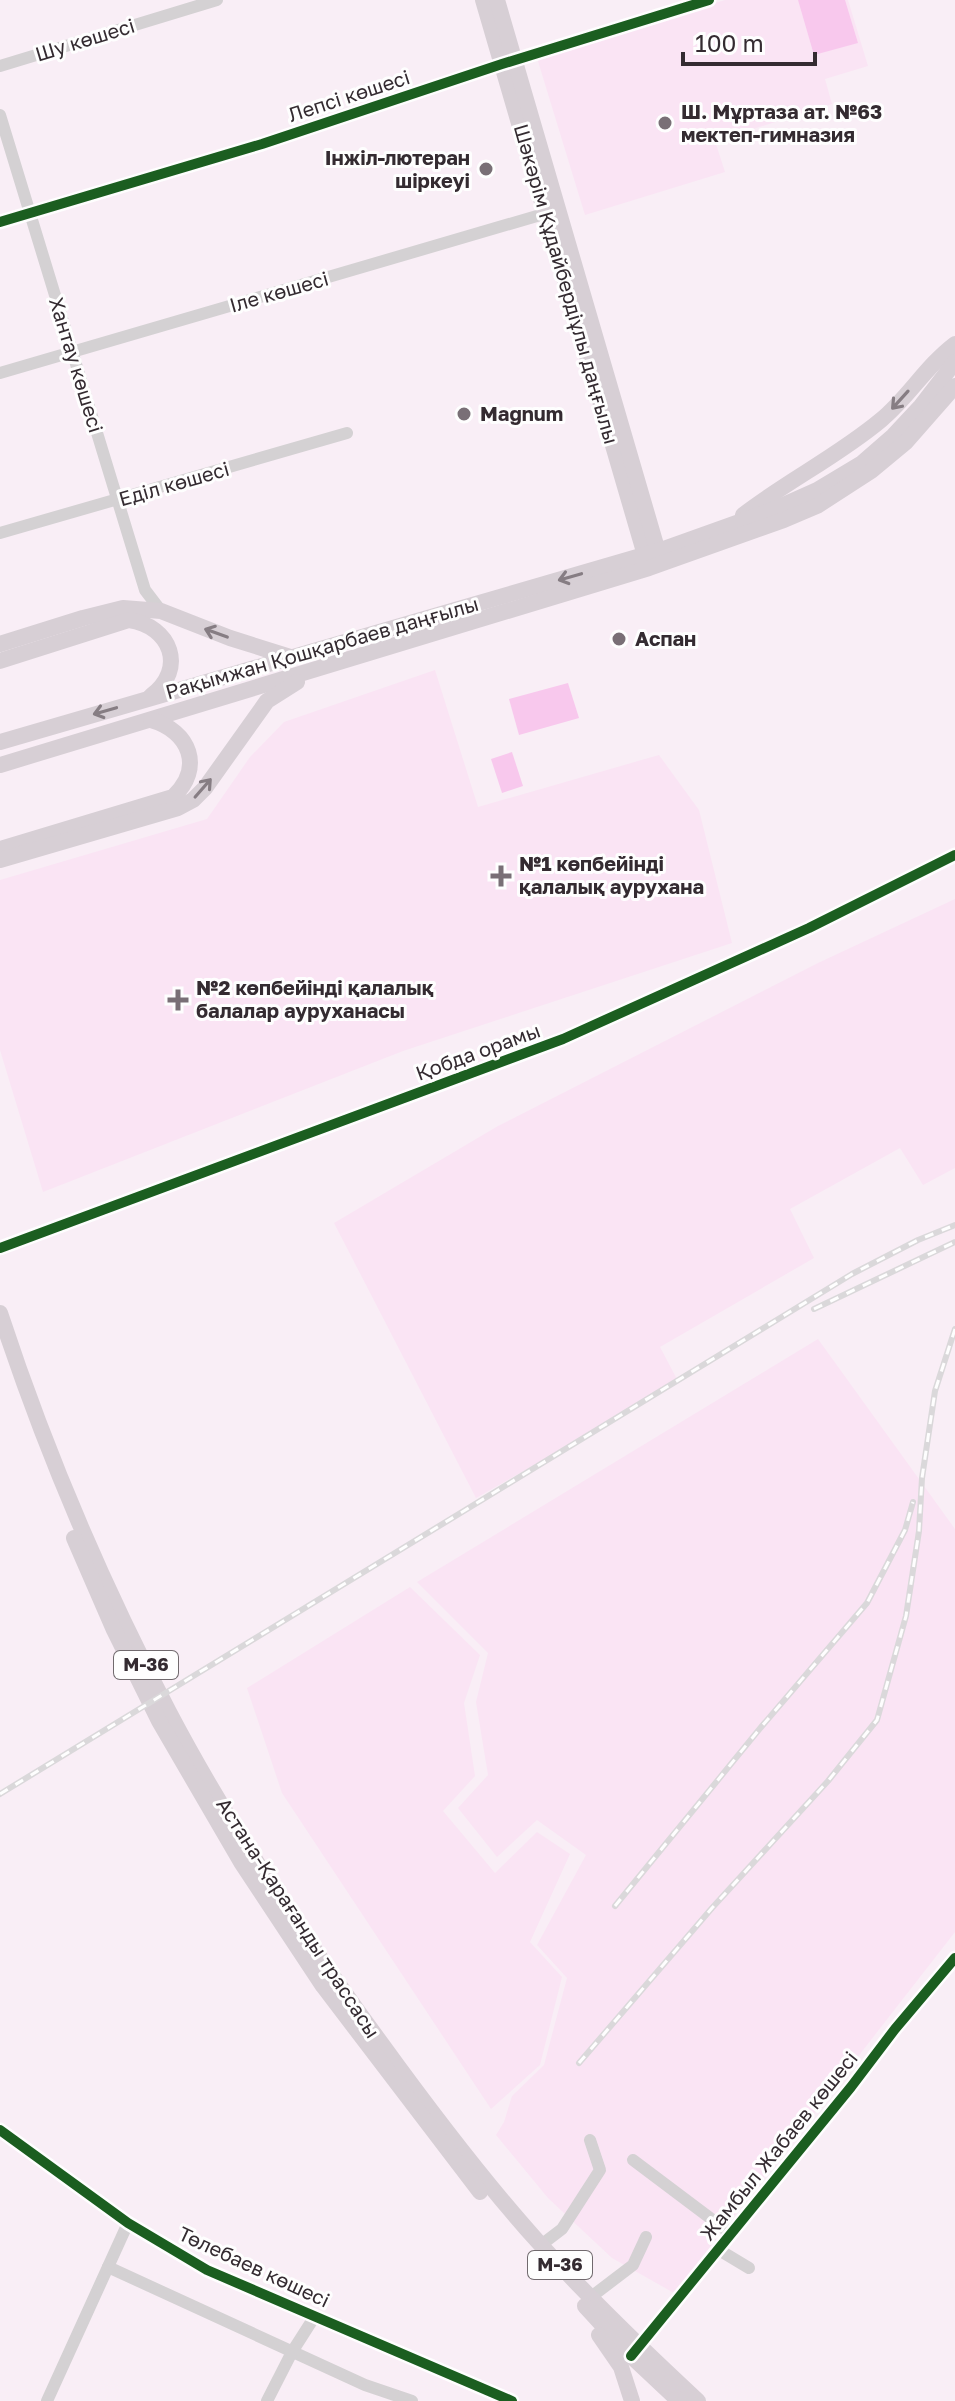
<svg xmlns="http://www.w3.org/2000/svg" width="955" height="2401" viewBox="0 0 955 2401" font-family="'Golos Text',sans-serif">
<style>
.built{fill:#fae4f4}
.green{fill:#f8c8ed}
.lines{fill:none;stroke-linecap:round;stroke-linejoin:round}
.minor{stroke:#d4d1d3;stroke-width:12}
.major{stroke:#d7cfd5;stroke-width:16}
.rail-casing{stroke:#dad8da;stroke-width:6}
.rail{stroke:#fefefe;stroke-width:3;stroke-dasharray:9;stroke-linecap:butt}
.cycleway-casing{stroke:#fefefe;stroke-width:15}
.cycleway{stroke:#1b5e20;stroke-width:10}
.oneway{stroke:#867d83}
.poi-dot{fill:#796f76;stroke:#fefefe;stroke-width:3}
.labels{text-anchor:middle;stroke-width:6;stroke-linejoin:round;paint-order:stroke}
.shield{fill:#fefefe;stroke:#716a6e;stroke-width:2}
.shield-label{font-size:18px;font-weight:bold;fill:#342b31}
.street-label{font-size:20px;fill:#342b31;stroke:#fefefe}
.poi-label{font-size:20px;font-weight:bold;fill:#342b31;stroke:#fefefe;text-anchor:start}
</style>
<rect width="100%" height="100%" fill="#f9eef6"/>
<!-- built -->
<g class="built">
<polygon points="725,0 848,0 868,66 825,79 832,104 715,141 725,172 585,215 537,58"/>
<polygon points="435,670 478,807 659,755 699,810 732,943 403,1051 43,1192 0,1050 0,880 207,819 250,757 284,722"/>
<polygon points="955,899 955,1168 923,1185 900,1148 790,1209 814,1258 660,1347 679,1383 476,1498 334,1223 498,1126 818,963"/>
<polygon points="818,1339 955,1529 955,1932 674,2293 612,2258 548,2198 496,2135 504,2122 512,2096 544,2065 567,1978 537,1945 586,1855 537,1820 497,1857 458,1808 488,1775 476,1702 488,1653 417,1582"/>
<polygon points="410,1587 480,1655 464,1703 475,1776 443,1811 495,1873 537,1832 570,1854 530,1942 562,1977 540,2065 491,2109 282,1793 247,1688"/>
</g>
<!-- green -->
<g class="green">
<polygon points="798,0 845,0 858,43 814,55"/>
<polygon points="568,683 579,718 519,735 509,699"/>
<polygon points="512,752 523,786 502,793 491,759"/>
</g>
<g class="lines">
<!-- minor -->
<g class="minor">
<polyline points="0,66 217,0"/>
<polyline points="0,115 145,590 161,611"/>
<polyline points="0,222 262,144 502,64 709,0"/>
<polyline points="0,373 554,211"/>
<polyline points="0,533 347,433"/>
<polyline points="0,1248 563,1039 809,928 955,855"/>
<polyline points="0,2130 128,2223 207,2270 512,2401"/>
<polyline points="633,2160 730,2233"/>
<polyline points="541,2245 562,2229 600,2170 590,2140"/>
<polyline points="719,2250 749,2268"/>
<polyline points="108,2267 365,2385 412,2401"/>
<polyline points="591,2297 633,2265 646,2237"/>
<polyline points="637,2350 851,2087 895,2029 955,1958"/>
<polyline points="47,2401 128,2223"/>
<polyline points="267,2401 292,2352 315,2316"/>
</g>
<!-- major -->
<g class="major">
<polyline points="483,0 647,562"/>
<polyline points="497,0 661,562"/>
<path d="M743,515C787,481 838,456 881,420C908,398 926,366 955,344"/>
<polyline points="0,644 83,618 123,608 161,611 230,638 290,657"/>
<path d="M0,661L129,620C171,626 187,669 151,696"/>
<polyline points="0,742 658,551 770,511 817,490 862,463 893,436 921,406 955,362"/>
<polyline points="0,765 649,568 784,520 817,506 871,471 906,442 955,386"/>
<path d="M0,849L173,797C204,768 190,731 151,720"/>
<polyline points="0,860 178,808 193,800 205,788 267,701 297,682"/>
<path d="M0,1313C45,1450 102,1584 169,1712C230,1828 304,1938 381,2043C431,2112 483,2181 540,2244C590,2299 644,2351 698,2401"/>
<polyline points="74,1538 114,1630 159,1721 241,1862 323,1986 480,2192"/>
<polyline points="585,2306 631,2356 679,2401"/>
<polyline points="599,2335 621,2367 632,2401"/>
</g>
<!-- rail casing -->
<g class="rail-casing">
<g id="rail">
<polyline points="814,1309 955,1242"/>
<polyline points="0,1794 852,1274 918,1240 955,1225"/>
<polyline points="615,1906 762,1726 867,1603 905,1530 913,1502"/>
<polyline points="579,2063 712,1908 828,1781 877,1720 906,1616 919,1531 922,1478 935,1391 955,1329"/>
</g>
</g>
<!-- rail -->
<use href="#rail" class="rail"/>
<!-- cycleway casing -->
<g class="cycleway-casing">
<g id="cycleway">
<polyline points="0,222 262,144 502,64 709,0"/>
<polyline points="0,1248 563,1039 809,928 955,855"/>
<polyline points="0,2130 128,2223 207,2270 512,2401"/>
<polyline points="631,2356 851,2087 895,2029 955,1958"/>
</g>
</g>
<!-- cycleway -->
<use href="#cycleway" class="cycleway"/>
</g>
<!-- one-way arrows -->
<defs><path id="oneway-shaft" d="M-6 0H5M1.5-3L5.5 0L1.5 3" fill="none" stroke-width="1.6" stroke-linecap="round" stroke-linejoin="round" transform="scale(2)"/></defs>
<g class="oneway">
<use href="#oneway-shaft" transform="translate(900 400) rotate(132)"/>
<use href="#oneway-shaft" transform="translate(570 577) rotate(164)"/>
<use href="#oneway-shaft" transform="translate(216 633) rotate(-160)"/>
<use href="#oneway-shaft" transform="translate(105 711) rotate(164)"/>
<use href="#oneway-shaft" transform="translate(203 788) rotate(-49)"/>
</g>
<!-- markers -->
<g class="poi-dot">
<circle cx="665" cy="123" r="8"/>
<circle cx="486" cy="169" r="8"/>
<circle cx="464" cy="414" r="8"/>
<circle cx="619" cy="639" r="8"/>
<path d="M497 864h8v8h8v8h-8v8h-8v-8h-8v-8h8z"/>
<path d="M174 988h8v8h8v8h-8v8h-8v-8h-8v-8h8z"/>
</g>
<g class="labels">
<!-- shield labels -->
<g class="shield">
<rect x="114" y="1651" width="64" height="28" rx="6"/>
<rect x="528" y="2251" width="64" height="28" rx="6"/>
</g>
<g class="shield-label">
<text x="146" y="1671">M-36</text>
<text x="560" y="2271">M-36</text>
</g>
<!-- street labels -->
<g class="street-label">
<text transform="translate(85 40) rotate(-17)" y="7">Шу көшесі</text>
<text transform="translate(349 96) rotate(-18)" y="7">Лепсі көшесі</text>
<text transform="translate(566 284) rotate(74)" y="7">Шәкәрім Құдайбердіұлы даңғылы</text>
<text transform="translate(279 292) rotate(-16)" y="7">Іле көшесі</text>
<text transform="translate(76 365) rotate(73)" y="7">Хантау көшесі</text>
<text transform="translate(174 484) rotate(-16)" y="7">Еділ көшесі</text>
<text transform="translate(322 648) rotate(-16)" y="7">Рақымжан Қошқарбаев даңғылы</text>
<text transform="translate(478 1052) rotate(-20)" y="7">Қобда орамы</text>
<text transform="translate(298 1918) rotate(57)" y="7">Астана-Қарағанды трассасы</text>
<text transform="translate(779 2146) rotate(-51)" y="7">Жамбыл Жабаев көшесі</text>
<text transform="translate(254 2267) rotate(25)" y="7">Төлебаев көшесі</text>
</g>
<!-- poi labels -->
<g class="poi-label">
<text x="681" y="119">Ш. Мұртаза ат. №63<tspan x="681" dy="23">мектеп-гимназия</tspan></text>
<text x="470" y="165" text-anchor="end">Інжіл-лютеран<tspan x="470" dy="23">шіркеуі</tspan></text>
<text x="480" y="421">Magnum</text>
<text x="635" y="646">Аспан</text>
<text x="519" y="871">№1 көпбейінді<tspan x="519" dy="23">қалалық аурухана</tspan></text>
<text x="196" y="995">№2 көпбейінді қалалық<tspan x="196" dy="23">балалар ауруханасы</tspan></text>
</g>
</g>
<!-- scale -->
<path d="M683 52v12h132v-12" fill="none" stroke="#342b31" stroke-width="4"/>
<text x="695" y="52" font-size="24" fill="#342b31" stroke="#fefefe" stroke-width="6" paint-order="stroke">100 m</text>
</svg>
